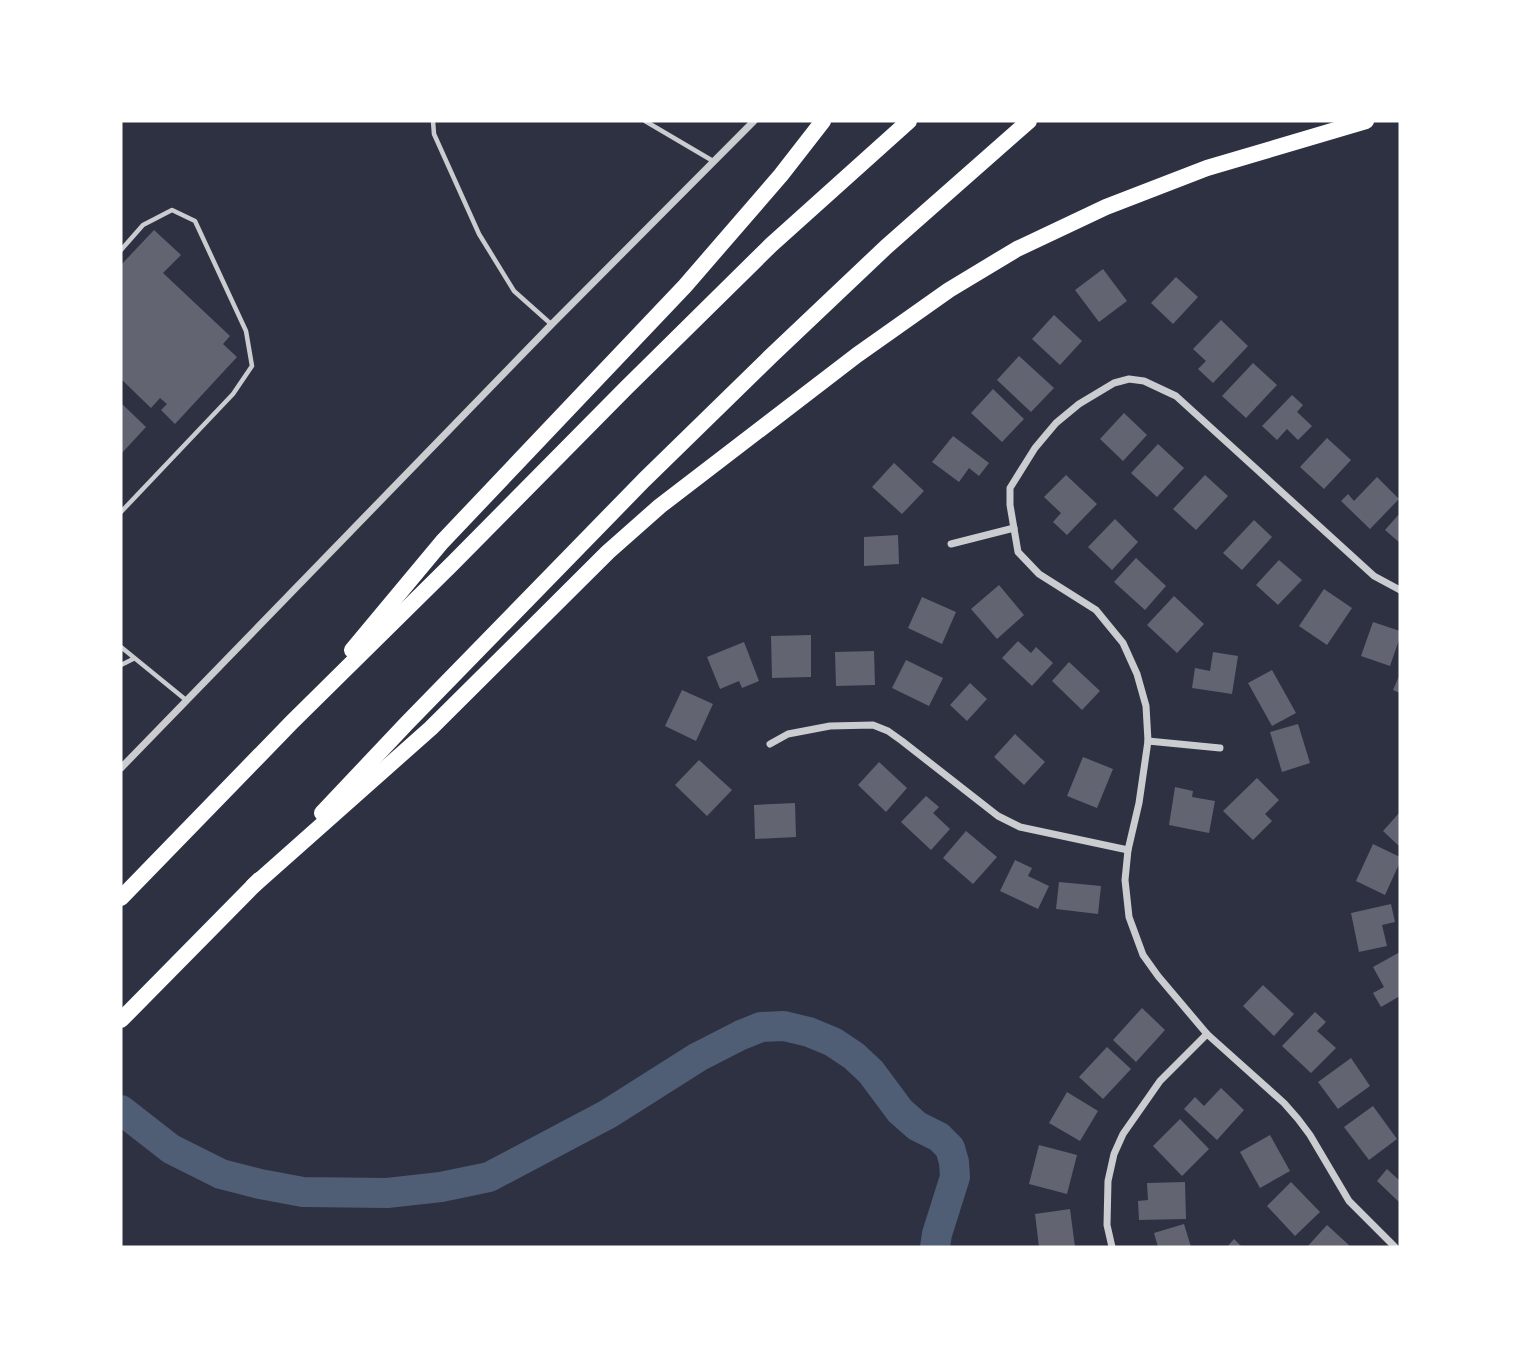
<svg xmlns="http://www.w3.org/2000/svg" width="1521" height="1368" viewBox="0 0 1521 1368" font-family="Ubuntu,sans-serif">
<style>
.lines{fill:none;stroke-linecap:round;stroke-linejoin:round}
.river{stroke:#4f5d75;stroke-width:30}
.building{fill:#626471}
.service{stroke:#caccd0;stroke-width:4.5}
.minor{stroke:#caccd0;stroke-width:7}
.motorway{stroke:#fff;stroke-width:16}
</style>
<rect width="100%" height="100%" fill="#2d3142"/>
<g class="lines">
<!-- river -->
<polyline class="river" points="121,1110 171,1149 221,1174 260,1184 303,1192 387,1193 441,1187 489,1177 608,1114 698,1057 741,1035 761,1027 784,1026 809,1032 833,1042 854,1056 871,1072 900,1111 917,1126 939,1137 950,1148 954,1162 955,1177 937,1234 935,1247"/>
</g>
<!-- building -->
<g class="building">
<polygon points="154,230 181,255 163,273 230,336 223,344 237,357 175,424 161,410 167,404 160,398 151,408 121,379 121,265"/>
<polygon points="1103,269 1127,301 1099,322 1075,290"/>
<polygon points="1176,277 1198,297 1173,324 1151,303"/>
<polygon points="1054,315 1082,341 1060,365 1032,339"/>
<polygon points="1221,320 1248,346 1213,383 1198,369 1206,361 1193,349"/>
<polygon points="1019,356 1054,388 1031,412 997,380"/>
<polygon points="1253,363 1277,385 1246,418 1222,396"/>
<polygon points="993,389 1024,419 1002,442 971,413"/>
<polygon points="1292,395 1303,405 1297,412 1312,426 1298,440 1287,429 1277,440 1262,426"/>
<polygon points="121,403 146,427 121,454"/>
<polygon points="1124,413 1147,435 1123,461 1100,439"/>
<polygon points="953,436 989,463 979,476 969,468 959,482 932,462"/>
<polygon points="1327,438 1351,460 1324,489 1300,467"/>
<polygon points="1158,444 1184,468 1157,497 1131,473"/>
<polygon points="894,463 924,491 902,514 872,487"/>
<polygon points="1066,475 1097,504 1067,535 1053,522 1061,513 1044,497"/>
<polygon points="1205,475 1228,496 1196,530 1173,509"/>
<polygon points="1377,477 1399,499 1370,529 1341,501 1348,494 1354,501"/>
<polygon points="1400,513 1400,543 1385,530"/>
<polygon points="1115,519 1138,542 1112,570 1088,547"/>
<polygon points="1254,520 1272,537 1242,570 1223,553"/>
<polygon points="898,535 899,564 864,566 864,537"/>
<polygon points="1136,558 1166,586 1145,610 1114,582"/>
<polygon points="1279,560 1302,580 1278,605 1256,585"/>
<polygon points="999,585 1024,615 997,639 971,609"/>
<polygon points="1324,589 1352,608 1327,645 1299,626"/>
<polygon points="1174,596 1204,624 1177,653 1147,625"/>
<polygon points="922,597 956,612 942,644 908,628"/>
<polygon points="1373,622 1400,631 1400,637 1390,666 1361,656"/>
<polygon points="811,635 811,677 772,678 771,636"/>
<polygon points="1018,641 1031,653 1036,647 1053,663 1032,686 1002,658"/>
<polygon points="744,642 759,681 742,688 739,681 720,689 707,657"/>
<polygon points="874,651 875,685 836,686 835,652"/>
<polygon points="1213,652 1238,656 1232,694 1192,688 1195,668 1210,671"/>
<polygon points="906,660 943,678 929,706 892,688"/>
<polygon points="1069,662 1100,691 1082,710 1052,681"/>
<polygon points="1272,670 1296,713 1272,726 1248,683"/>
<polygon points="1400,674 1400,693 1393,690"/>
<polygon points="970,683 987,699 967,721 950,705"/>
<polygon points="682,690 713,704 696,741 665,726"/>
<polygon points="1298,724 1310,763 1282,772 1270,732"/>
<polygon points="1015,734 1045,762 1024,785 994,757"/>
<polygon points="1083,757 1113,769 1097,808 1067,796"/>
<polygon points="699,760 732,790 707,816 675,785"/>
<polygon points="879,762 907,788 886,812 858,785"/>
<polygon points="1257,778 1279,800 1265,814 1272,821 1253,840 1223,811"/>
<polygon points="1175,787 1193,791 1192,797 1215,801 1209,833 1169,825"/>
<polygon points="926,796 939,807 933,813 950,829 931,850 901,822"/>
<polygon points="795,803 796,837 755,839 754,805"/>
<polygon points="1400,812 1400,847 1383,831"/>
<polygon points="966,831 997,857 973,884 943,858"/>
<polygon points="1373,844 1400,857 1400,862 1385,895 1356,881"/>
<polygon points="1015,860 1032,868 1028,876 1049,886 1038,909 1000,891"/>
<polygon points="1059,882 1101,886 1098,914 1056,909"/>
<polygon points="1391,904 1395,922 1382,925 1387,946 1359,952 1351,913"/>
<polygon points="1400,952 1400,996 1381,1007 1373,993 1384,987 1373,967"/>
<polygon points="1263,985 1294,1014 1274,1036 1243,1006"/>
<polygon points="1142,1008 1165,1030 1136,1062 1113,1040"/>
<polygon points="1315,1012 1326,1022 1317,1031 1336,1048 1311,1073 1282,1046"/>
<polygon points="1107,1047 1131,1069 1103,1099 1079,1077"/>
<polygon points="1351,1058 1370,1086 1338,1109 1318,1082"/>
<polygon points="1221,1088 1244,1110 1217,1140 1184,1109 1195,1097 1204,1106"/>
<polygon points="1067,1092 1098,1111 1080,1141 1049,1123"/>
<polygon points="1373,1106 1397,1139 1369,1160 1344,1127"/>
<polygon points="1180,1119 1209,1149 1182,1176 1153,1146"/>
<polygon points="1270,1135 1290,1171 1260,1188 1240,1152"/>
<polygon points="1039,1145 1077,1155 1067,1194 1029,1184"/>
<polygon points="1387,1169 1400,1181 1400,1203 1377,1181"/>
<polygon points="1185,1182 1186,1219 1139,1220 1138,1201 1148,1200 1147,1183"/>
<polygon points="1291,1182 1320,1212 1295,1236 1267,1206"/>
<polygon points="1070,1209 1075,1247 1039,1247 1035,1214"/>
<polygon points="1184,1224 1191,1247 1158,1247 1154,1233"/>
<polygon points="1327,1225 1351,1247 1307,1247"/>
<polygon points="1234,1239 1242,1247 1227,1247"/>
</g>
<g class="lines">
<!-- service -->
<g class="service">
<polyline points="433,121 434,134 479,234 514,291 551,324"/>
<polyline points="645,121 713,161"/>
<polyline points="121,250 143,225 172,210 195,221 246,331 252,366 233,394 121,512"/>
<polyline points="121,647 186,700"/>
<polyline points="121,665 133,659"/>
</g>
<!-- minor -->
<g class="minor">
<polyline points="951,544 1014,528"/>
<polyline points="1148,741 1220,748"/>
<polyline points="770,744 788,734 830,726 873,725 888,731 902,741 998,816 1020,827 1128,850"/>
<polyline points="121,768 551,325 754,121"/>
<polyline points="1112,1247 1107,1225 1108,1181 1114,1154 1123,1134 1160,1081 1207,1034"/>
<polyline points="1395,1247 1349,1201 1310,1135 1298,1119 1284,1103 1207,1034 1158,976 1143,955 1129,917 1125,880 1128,850 1139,803 1148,741 1146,706 1137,674 1123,643 1096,610 1039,574 1018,552 1010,505 1010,488 1035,448 1056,423 1079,404 1114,383 1129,379 1144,381 1176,396 1374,576 1400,590"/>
</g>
<!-- motorway -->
<g class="motorway">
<polyline points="352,650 442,542 685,286 781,175 823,121"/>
<polyline points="322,813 407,723 644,480 771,356 886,247 1029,121"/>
<polyline points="253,886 431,728 608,552 660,506 857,355 949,290 1017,249 1106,207 1207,168 1366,121"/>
<polyline points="121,898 292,722 453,563 626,388 771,245 909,121"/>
<polyline points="121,1020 259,880"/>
</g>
</g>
<!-- border -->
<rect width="1521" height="1368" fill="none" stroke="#ffffff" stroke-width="245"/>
</svg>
